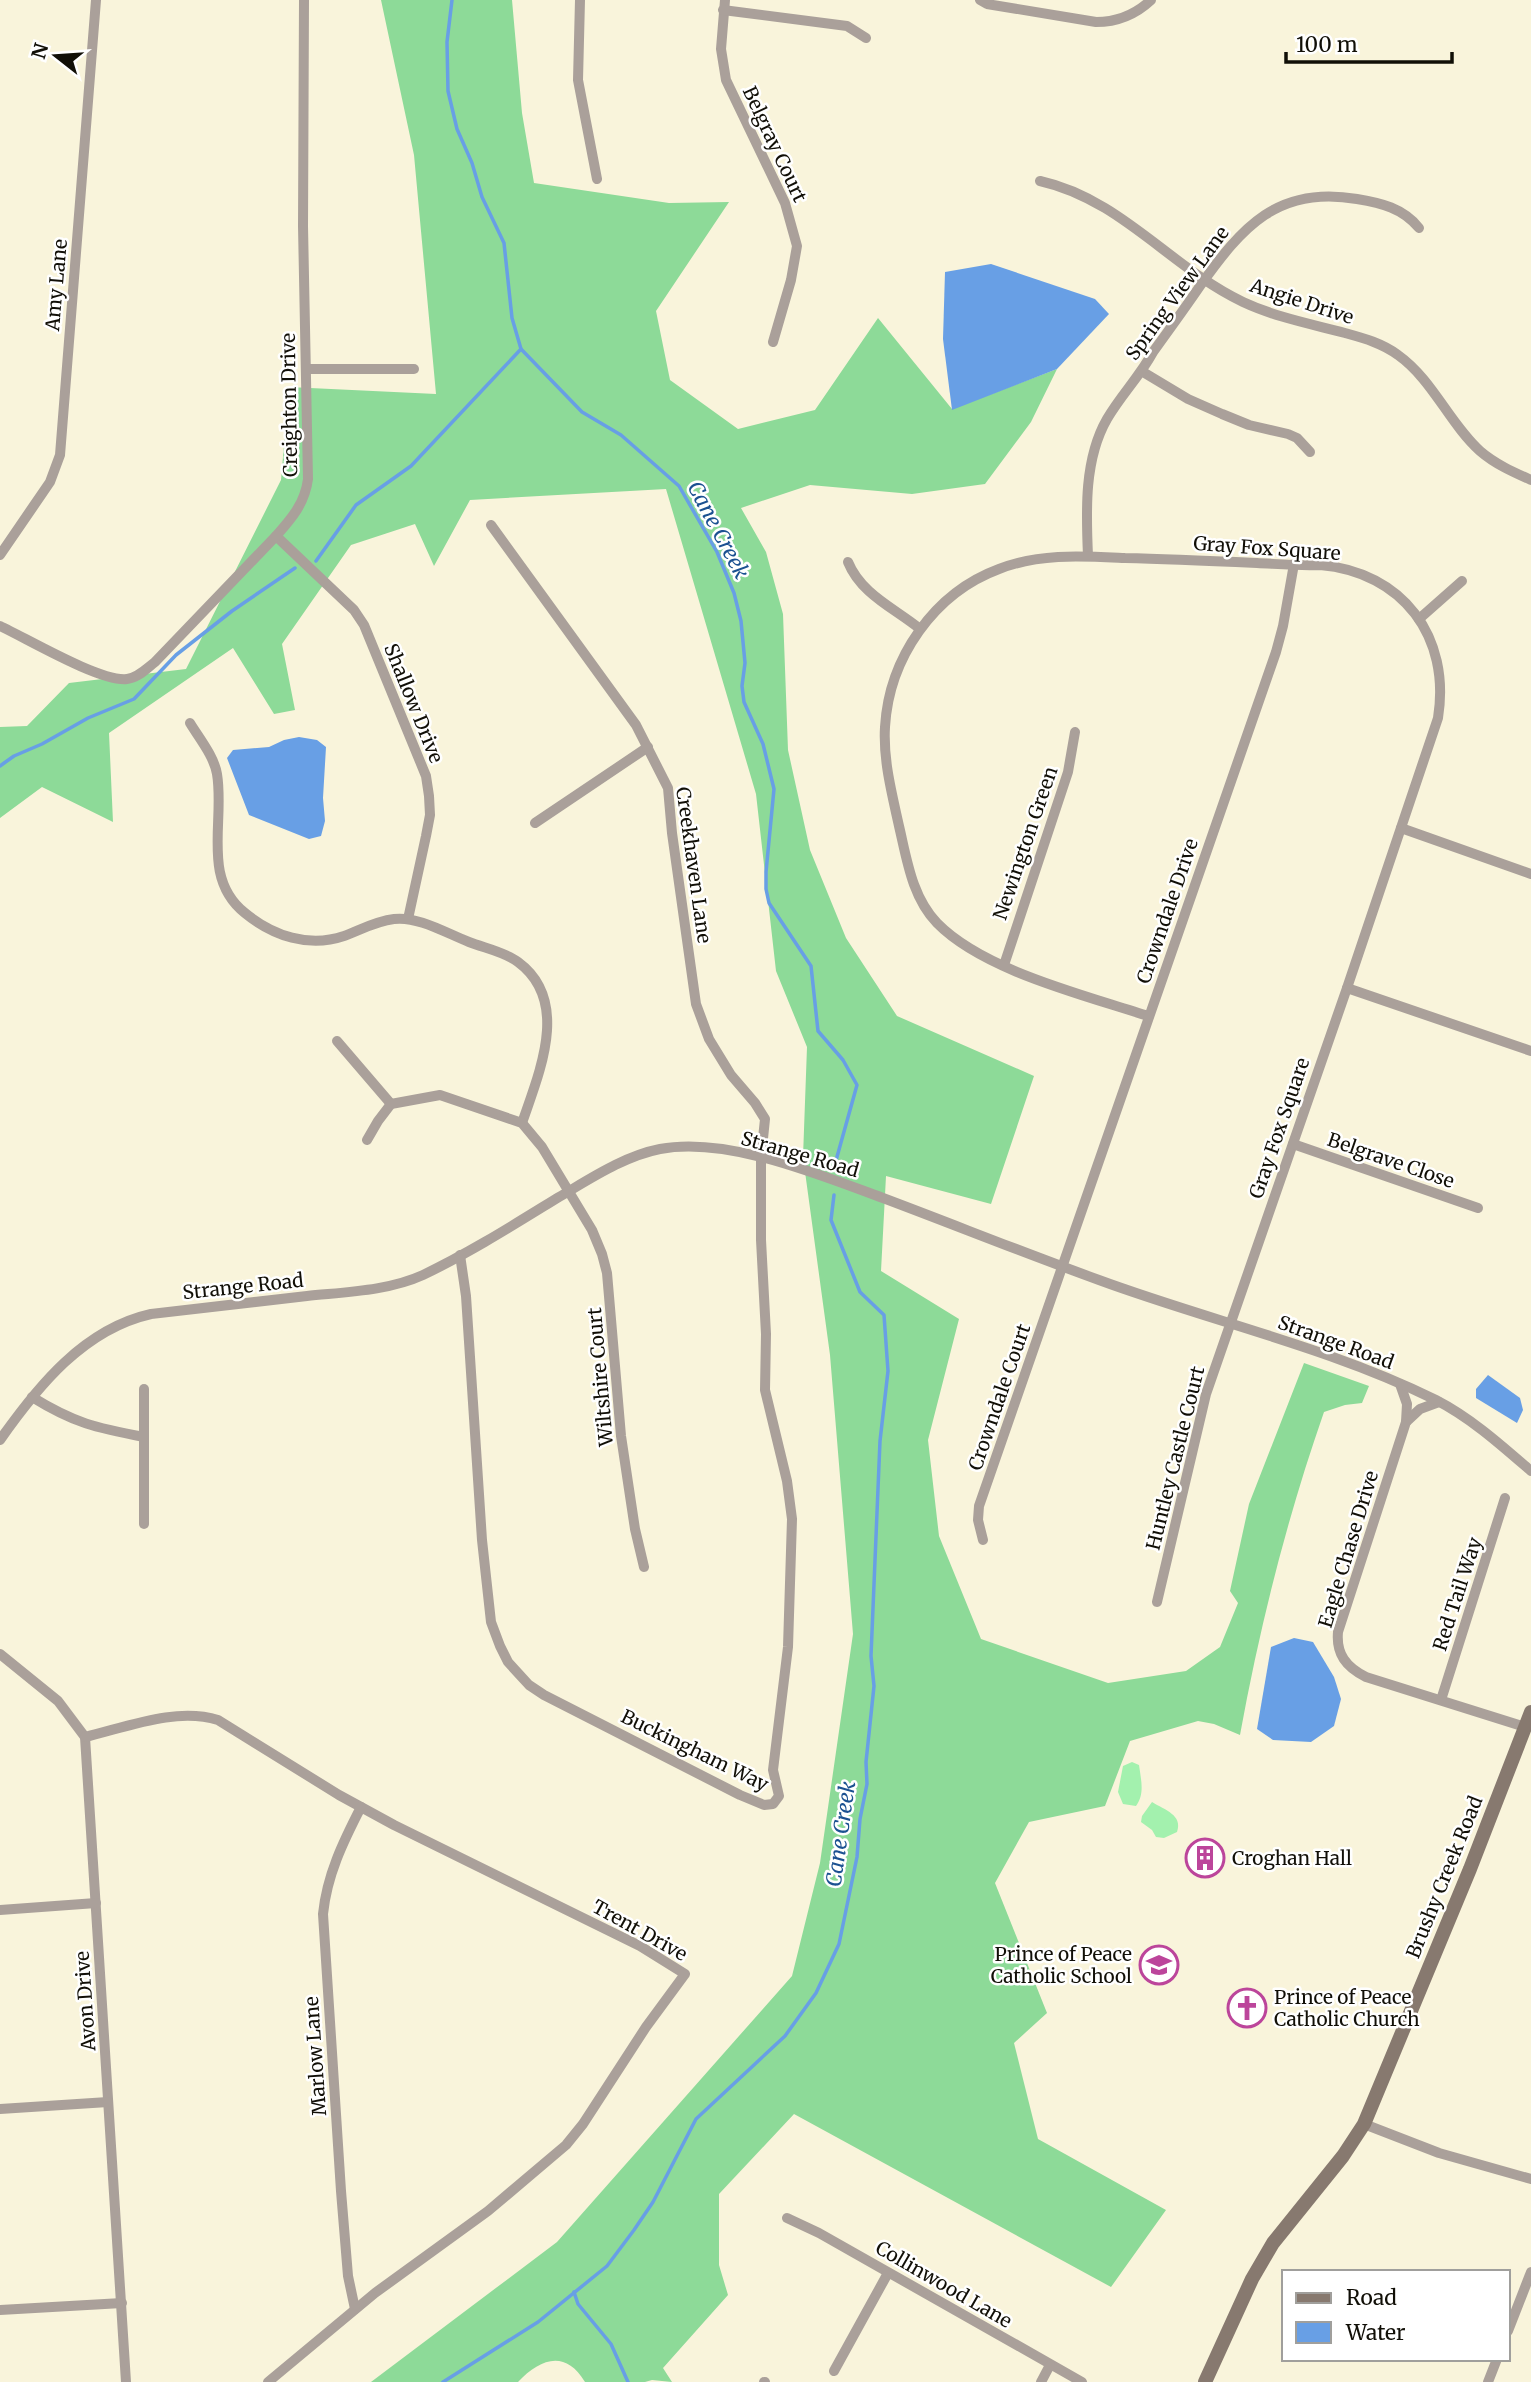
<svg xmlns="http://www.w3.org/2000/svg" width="1531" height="2382" viewBox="0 0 1531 2382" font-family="Merriweather,serif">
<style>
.green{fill:#a3f1ae}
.forest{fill:#8dda98}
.water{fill:#689fe5}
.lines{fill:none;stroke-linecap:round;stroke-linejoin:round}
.stream{stroke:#689fe5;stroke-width:3.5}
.street{stroke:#aaa09a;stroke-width:10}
.secondary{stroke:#87796f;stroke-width:14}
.labels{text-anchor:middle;stroke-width:5;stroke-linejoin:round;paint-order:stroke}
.street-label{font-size:19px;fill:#110f07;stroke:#fff}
.poi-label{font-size:19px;fill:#110f07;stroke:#fff;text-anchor:start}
.water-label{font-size:21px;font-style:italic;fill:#1b5191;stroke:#fff}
</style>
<rect width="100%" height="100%" fill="#f9f4db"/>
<!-- green -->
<g class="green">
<path d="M1132,1762L1139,1765C1141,1780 1145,1794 1136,1806L1123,1804L1118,1792L1123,1766Z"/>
<path d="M1152,1802C1165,1810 1183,1815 1177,1832L1164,1838L1156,1837L1152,1830L1141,1822L1142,1816Z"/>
</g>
<!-- forest -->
<path class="forest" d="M381,0H512L522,113L534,183L669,203L729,202L656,311L670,380L738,429L815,410L878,318L952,409L1057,369L1031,422L985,484L912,494L810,485L741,508L766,552L783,614L788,750L810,850L846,938L897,1016L1034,1076L991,1204L886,1176L881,1271L959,1319L928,1440L939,1536L981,1639L1108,1683L1186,1671L1220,1647L1238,1603L1230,1591L1249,1504L1304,1363L1369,1386L1362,1403L1345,1405L1324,1412C1287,1518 1260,1625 1240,1735L1214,1724L1198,1721L1130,1741L1105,1806L1029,1822L995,1883L1047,2013L1014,2043L1038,2139L1166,2210L1111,2287L794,2114L719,2194V2265L728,2295L663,2368L672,2382L652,2380L645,2382H585C565,2349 540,2359 518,2382H371L557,2242L792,1976L820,1863L853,1634L830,1355L803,1157L807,1047L776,971L756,794L666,489L470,500L434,566L415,524L351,545L282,644L295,710L274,714L233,648L109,733L113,822L42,787L0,818V727L27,726L69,683L186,669L281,480L289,387L436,394L414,155Z"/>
<!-- water -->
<g class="water">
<polygon points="991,264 1095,299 1109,314 1057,369 952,410 943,339 945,272"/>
<polygon points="299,737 317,740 326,747 323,798 325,821 321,836 309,839 249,815 227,758 233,750 269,747 284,740"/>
<polygon points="1488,1375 1520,1398 1523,1410 1517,1423 1476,1398 1476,1389"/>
<polygon points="1294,1638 1313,1642 1334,1677 1341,1699 1334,1726 1311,1742 1273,1740 1257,1729 1271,1647"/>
</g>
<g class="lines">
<!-- stream -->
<g class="stream">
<polyline points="452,0 447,42 448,91 457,129 472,163 482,197 504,243 512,318 521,349 582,412 621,435 679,486 717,552 734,593 741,621 745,663 742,686 744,702 763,744 774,789 766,872 766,889 769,903 811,966 818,1031 843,1060 857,1085 835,1164"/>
<polyline points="316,561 356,505 411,466 521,349"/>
<polyline points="0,766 14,756 42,744 88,718 134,699 176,655 232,611 295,568"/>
<polyline points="574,2292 578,2304 611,2344 628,2382"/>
<polyline points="443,2382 538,2322 607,2266 634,2230 653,2202 696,2119 785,2036 816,1993 839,1944 857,1857 860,1819 867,1784 866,1762 874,1686 871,1656 880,1441 888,1371 884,1315 860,1292 831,1220 834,1195"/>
</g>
<!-- street -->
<g class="street">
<polyline points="580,0 578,80 597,179"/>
<polyline points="725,0 721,49 726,80 785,203 797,246 791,280 773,342"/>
<path d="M980,0L987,4L1096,22C1117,22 1135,15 1151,0"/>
<polyline points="723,10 847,26 866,38"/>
<path d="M1040,181C1121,199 1171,268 1243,302C1275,317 1311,324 1345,333C1363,338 1382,343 1398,355C1433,380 1449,423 1480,451C1495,464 1513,472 1531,480"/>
<polyline points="307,369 414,369"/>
<polyline points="1143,372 1188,399 1222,414 1249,425 1288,434 1297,438 1310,452"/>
<polyline points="276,536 354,610 364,625 426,776 429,796 430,815 426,836 408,919"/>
<polyline points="0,555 50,482 60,455 96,0"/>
<path d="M1088,556C1086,511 1084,459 1107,419C1121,395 1140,376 1153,352C1169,330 1185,308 1200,286C1242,227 1278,185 1357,199C1381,203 1403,208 1419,228"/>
<path d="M848,562C861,594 894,608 920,629"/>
<polyline points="1419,619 1462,581"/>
<path d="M0,626C28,639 100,682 127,679C138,678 147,668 155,662L276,536C292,518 305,503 308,479L303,226L304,0"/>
<path d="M190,723C199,738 214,756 217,774C225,822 201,878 245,913C273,936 309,948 344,936C360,930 376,921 394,919C418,916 446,933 469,942C484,948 505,952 518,962C571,1001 539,1073 522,1123"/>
<polyline points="535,823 648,747"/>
<polyline points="1401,828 1531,874"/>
<polyline points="1004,965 1068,772 1075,732"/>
<polyline points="1347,988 1531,1051"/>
<path d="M1148,1016C1085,995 984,971 937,923C912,897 907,860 899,826C892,794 883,760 885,727C889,658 934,593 999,569C1040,553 1082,556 1125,558C1169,559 1213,561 1257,563C1278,564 1299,566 1320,565C1403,572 1451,637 1438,718L1347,988L1206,1394L1157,1602"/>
<polyline points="337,1041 391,1104"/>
<polyline points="367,1140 378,1121 391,1104 440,1095 522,1123 542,1147 592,1230 602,1254 607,1273 621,1436 635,1529 644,1567"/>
<polyline points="1293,1144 1478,1208"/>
<polyline points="460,1255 466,1296 482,1540 491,1622 500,1646 508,1662 529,1685 544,1695 740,1795 764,1805 773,1804 779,1796 773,1770 788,1647 792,1519 787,1481 765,1390 766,1334 761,1240 761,1158 765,1119 755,1103 731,1075 709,1039 696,1004 672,833 668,788 636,725 491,525"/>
<path d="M1400,1384L1407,1404L1406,1422L1338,1632C1336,1654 1346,1667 1366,1677L1525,1727"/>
<path d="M32,1397C74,1423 96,1428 144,1437"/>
<polyline points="1406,1422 1420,1409 1439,1402"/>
<path d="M0,1440C38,1386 84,1329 151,1314C203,1308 255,1302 307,1296C345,1292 388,1291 423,1275C471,1252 515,1224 559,1197C590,1179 624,1156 660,1149C727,1136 820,1175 883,1198C955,1225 1027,1254 1099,1280C1210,1321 1329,1347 1436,1400C1471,1418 1501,1445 1531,1471"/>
<polyline points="144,1524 144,1389"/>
<polyline points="983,1540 978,1520 979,1506 1276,652 1283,626 1294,564"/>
<polyline points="0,1654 58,1701 85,1737 126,2382"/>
<polyline points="1441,1700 1505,1498"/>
<path d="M85,1737C127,1727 176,1707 218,1720L339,1795L394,1825L640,1946L685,1974L646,2027L583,2124L566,2145L488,2211L375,2293L268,2382"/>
<polyline points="0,1910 96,1903"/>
<polyline points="0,2109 108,2102"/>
<polyline points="1364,2124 1439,2153 1531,2179"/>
<polyline points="787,2218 819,2233 1082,2382"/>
<path d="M355,2309L348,2276L341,2191L323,1914C327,1875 343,1842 361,1807"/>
<polyline points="0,2310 122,2303"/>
<polyline points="1508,2331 1531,2272"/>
<polyline points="834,2371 888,2273"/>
<polyline points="764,2382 765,2382"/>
<polyline points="1041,2382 1050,2365"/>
<polyline points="1488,2382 1497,2359"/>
</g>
<!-- secondary -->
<polyline class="secondary" points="1205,2382 1252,2279 1273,2243 1343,2156 1364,2124 1470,1869 1531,1712"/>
</g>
<!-- icons -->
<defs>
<symbol id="building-ring" viewBox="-11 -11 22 22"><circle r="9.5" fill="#fff" stroke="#bc459b" stroke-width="1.5"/><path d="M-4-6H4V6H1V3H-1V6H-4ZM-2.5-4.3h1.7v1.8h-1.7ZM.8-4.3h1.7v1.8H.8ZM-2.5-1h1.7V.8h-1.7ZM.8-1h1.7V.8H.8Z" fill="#bc459b"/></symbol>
<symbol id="school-ring" viewBox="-11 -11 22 22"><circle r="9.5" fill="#fff" stroke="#bc459b" stroke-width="1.5"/><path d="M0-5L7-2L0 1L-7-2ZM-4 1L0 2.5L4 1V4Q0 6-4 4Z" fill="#bc459b"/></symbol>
<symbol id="church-ring" viewBox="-11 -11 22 22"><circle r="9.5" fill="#fff" stroke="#bc459b" stroke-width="1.5"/><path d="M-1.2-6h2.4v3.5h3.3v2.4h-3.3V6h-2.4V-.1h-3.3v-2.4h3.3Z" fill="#bc459b"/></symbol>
</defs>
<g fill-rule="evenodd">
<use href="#building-ring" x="1183" y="1836" width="44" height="44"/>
<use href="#school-ring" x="1137" y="1943" width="44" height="44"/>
<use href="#church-ring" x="1225" y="1986" width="44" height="44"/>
</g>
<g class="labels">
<!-- street labels -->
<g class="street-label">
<text transform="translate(775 144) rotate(65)" y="7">Belgray Court</text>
<text transform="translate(56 285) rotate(-85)" y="7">Amy Lane</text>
<text transform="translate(1177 293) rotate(-54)" y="7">Spring View Lane</text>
<text transform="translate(1302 301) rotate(18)" y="7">Angie Drive</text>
<text transform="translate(289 405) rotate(-91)" y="7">Creighton Drive</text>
<text transform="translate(1267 548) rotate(4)" y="7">Gray Fox Square</text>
<text transform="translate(414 703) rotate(68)" y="7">Shallow Drive</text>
<text transform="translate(1025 843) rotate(-71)" y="7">Newington Green</text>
<text transform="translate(694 865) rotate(82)" y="7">Creekhaven Lane</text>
<text transform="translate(1167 911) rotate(-71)" y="7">Crowndale Drive</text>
<text transform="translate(1279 1128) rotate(-71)" y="7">Gray Fox Square</text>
<text transform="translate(800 1154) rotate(16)" y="7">Strange Road</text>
<text transform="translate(1391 1160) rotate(19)" y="7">Belgrave Close</text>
<text transform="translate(243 1286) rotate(-6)" y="7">Strange Road</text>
<text transform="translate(1336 1342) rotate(20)" y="7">Strange Road</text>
<text transform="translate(600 1377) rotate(-95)" y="7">Wiltshire Court</text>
<text transform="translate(999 1397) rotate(-71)" y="7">Crowndale Court</text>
<text transform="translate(1175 1458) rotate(-76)" y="7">Huntley Castle Court</text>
<text transform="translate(1348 1549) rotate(-73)" y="7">Eagle Chase Drive</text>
<text transform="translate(1457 1594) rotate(-72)" y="7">Red Tail Way</text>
<text transform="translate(695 1750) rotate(26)" y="7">Buckingham Way</text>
<text transform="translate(1444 1877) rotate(-68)" y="7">Brushy Creek Road</text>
<text transform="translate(640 1930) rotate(29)" y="7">Trent Drive</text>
<text transform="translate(85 2001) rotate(-94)" y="7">Avon Drive</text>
<text transform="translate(315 2056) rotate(-94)" y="7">Marlow Lane</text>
<text transform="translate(944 2284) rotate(30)" y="7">Collinwood Lane</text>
</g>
<!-- poi labels -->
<g class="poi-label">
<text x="1232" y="1865">Croghan Hall</text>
<text x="1132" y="1961" text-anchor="end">Prince of Peace<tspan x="1132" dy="22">Catholic School</tspan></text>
<text x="1274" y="2004">Prince of Peace<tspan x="1274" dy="22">Catholic Church</tspan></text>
</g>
<!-- water labels -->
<g class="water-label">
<text transform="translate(718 530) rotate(62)" y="7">Cane Creek</text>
<text transform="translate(841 1834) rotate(-82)" y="7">Cane Creek</text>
</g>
</g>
<!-- legend -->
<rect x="1282" y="2270" width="228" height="91" fill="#ffffff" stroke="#a09f9c" stroke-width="2"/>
<rect x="1296" y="2293" width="35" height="10" fill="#87796f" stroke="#a09f9c" stroke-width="2"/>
<text x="1346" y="2305" font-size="21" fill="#110f07">Road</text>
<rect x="1296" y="2322" width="35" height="21" fill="#689fe5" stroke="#a09f9c" stroke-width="2"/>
<text x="1346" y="2340" font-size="21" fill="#110f07">Water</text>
<!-- north arrow -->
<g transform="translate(56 56) rotate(287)" stroke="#ffffff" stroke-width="5" paint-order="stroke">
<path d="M0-5L12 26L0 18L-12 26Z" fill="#110f07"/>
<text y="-10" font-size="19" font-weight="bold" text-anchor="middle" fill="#110f07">N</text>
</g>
<!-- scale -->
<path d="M1286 52v10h166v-10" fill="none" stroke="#110f07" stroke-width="3.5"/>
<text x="1296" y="52" font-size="21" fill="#110f07" stroke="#ffffff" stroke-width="5" paint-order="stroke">100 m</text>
</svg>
